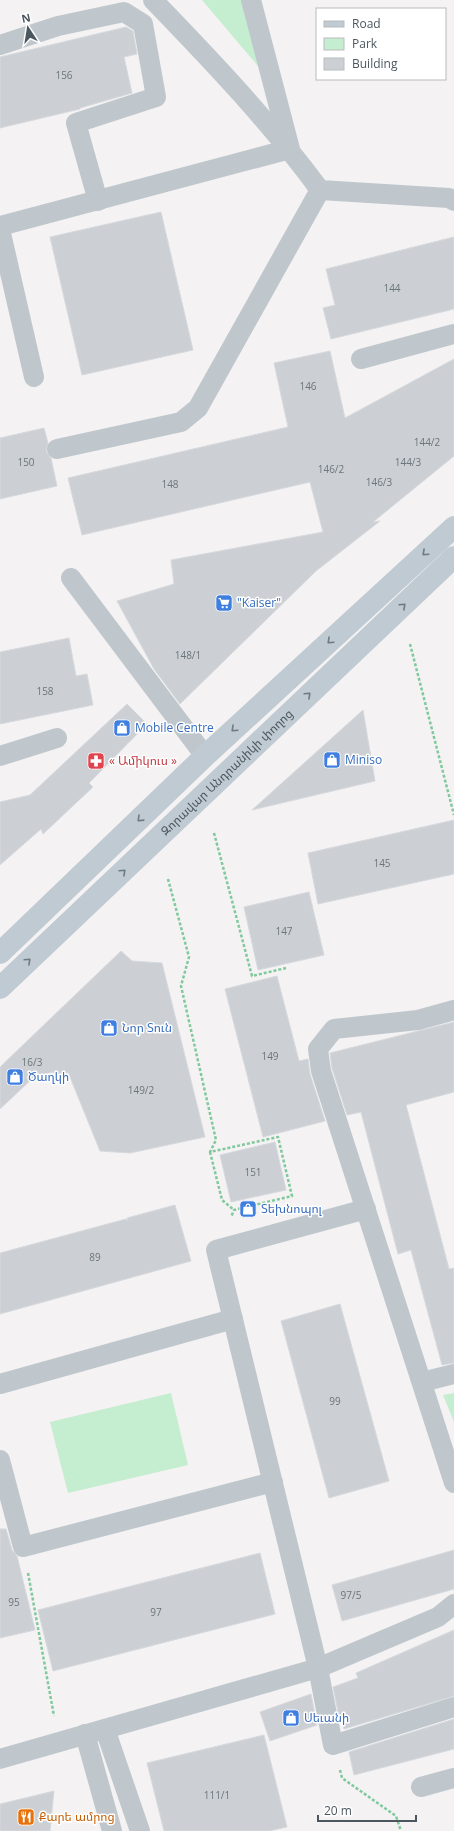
<svg xmlns="http://www.w3.org/2000/svg" width="454" height="1831" viewBox="0 0 454 1831" font-family="'Open Sans','Noto Sans Armenian',sans-serif">
<style>
.green{fill:#c5edd0}
.building{fill:#ccd0d4;stroke:#d6d9dd}
.lines{fill:none;stroke-linecap:round;stroke-linejoin:round}
.path{stroke:#7fc99c;stroke-width:2.5;stroke-dasharray:3 2;stroke-linecap:butt}
.service{stroke:#bfc7cd;stroke-width:20}
.secondary{stroke:#bfcad2;stroke-width:22}
.oneway{stroke:#6e7a81}
.labels{text-anchor:middle;stroke-width:3;stroke-linejoin:round;paint-order:stroke}
.number-label{font-size:10px;fill:#6b757c}
.shop-label{font-size:12px;fill:#366cbe;stroke:#fff;text-anchor:start}
.health-label{font-size:12px;fill:#be3a42;stroke:#fff;text-anchor:start}
.street-label{font-size:12px;fill:#4b575e;stroke:#fff}
.food-label{font-size:12px;fill:#c56008;stroke:#fff;text-anchor:start}
</style>
<rect width="100%" height="100%" fill="#f4f2f2"/>
<!-- green -->
<g class="green">
<polygon points="202,0 244,0 263,72"/>
<polygon points="171,1393 188,1465 68,1493 50,1422"/>
<polygon points="454,1393 454,1422 443,1395"/>
</g>
<!-- building -->
<g class="building">
<polygon points="126,27 133,31 137,54 124,57 132,93 80,108 80,109 0,128 0,57"/>
<polygon points="161,212 193,350 82,375 50,237"/>
<polygon points="454,237 454,309 331,339 323,308 335,305 326,269"/>
<polygon points="330,351 345,418 454,359 454,456 373,522 380,521 316,571 180,704 154,669 117,601 174,584 171,560 323,532 310,482 82,535 68,478 288,427 274,363"/>
<polygon points="44,428 48,443 46,451 51,458 57,486 0,499 0,438"/>
<polygon points="69,638 76,676 87,674 93,705 0,724 0,652"/>
<polygon points="127,704 147,724 89,783 93,787 43,834 41,829 0,865 0,802 30,795"/>
<polygon points="363,710 375,781 252,810"/>
<polygon points="454,820 454,874 318,904 308,853"/>
<polygon points="309,892 324,955 258,970 244,907"/>
<polygon points="121,951 132,961 162,963 205,1137 130,1153 100,1151 68,1072 62,1078 53,1072 34,1077 0,1109 0,1067"/>
<polygon points="277,976 299,1061 308,1059 310,1074 325,1121 263,1137 225,989"/>
<polygon points="454,1022 454,1092 406,1105 449,1269 454,1268 454,1363 442,1365 411,1250 398,1254 361,1112 347,1115 332,1068 330,1053"/>
<polygon points="275,1142 286,1190 231,1202 220,1155"/>
<polygon points="175,1205 191,1261 0,1314 0,1253 126,1219 128,1221 127,1218"/>
<polygon points="340,1304 389,1481 329,1498 281,1321"/>
<polygon points="0,1529 6,1529 12,1550 17,1556 35,1630 0,1638"/>
<polygon points="454,1550 454,1589 342,1621 332,1585"/>
<polygon points="260,1553 275,1614 53,1671 38,1610"/>
<polygon points="454,1630 454,1696 344,1729 341,1716 339,1717 333,1687 358,1678 356,1673"/>
<polygon points="311,1694 317,1725 270,1741 260,1712"/>
<polygon points="454,1719 454,1749 354,1775 349,1752"/>
<polygon points="264,1735 287,1827 269,1831 164,1831 147,1763"/>
<polygon points="54,1791 50,1831 0,1831 0,1804"/>
</g>
<g class="lines">
<!-- path -->
<g class="path">
<polyline points="410,644 454,815"/>
<polyline points="214,833 252,976 286,968"/>
<polyline points="168,879 189,957 181,986 216,1140 210,1152 278,1137 292,1196 234,1210 231,1217"/>
<polyline points="210,1152 222,1200 234,1210"/>
<polyline points="28,1573 54,1716"/>
<polyline points="340,1770 342,1778 396,1816 401,1831"/>
</g>
<!-- service -->
<g class="service">
<path d="M153,0C212,61 270,122 320,190L449,198L454,201"/>
<polyline points="0,45 58,26 124,12 143,24 156,97 76,123 98,201"/>
<polyline points="0,226 290,149 251,0"/>
<polyline points="0,229 34,377"/>
<polyline points="361,359 454,334"/>
<polyline points="57,449 181,422 198,408 320,190"/>
<polyline points="71,578 205,756"/>
<polyline points="0,756 57,738"/>
<polyline points="454,1010 418,1020 334,1029 318,1049 321,1071 454,1483"/>
<polyline points="366,1209 216,1250 318,1668 333,1745 454,1707"/>
<polyline points="422,1382 454,1374"/>
<polyline points="0,1384 233,1319"/>
<polyline points="0,1460 23,1547 273,1482"/>
<polyline points="105,1729 140,1831"/>
<polyline points="85,1734 112,1831"/>
<polyline points="0,1759 318,1668 438,1617 454,1604"/>
<polyline points="421,1787 454,1778"/>
</g>
<!-- secondary -->
<g class="secondary">
<polyline points="0,953 205,756 454,527"/>
<path id="s1" d="M0,988L454,557"/>
</g>
</g>
<!-- one-way arrows -->
<defs><path id="oneway-chevron" d="M-2-3.5L2.5 0L-2 3.5" fill="none" stroke-width="1.6" stroke-linecap="round" stroke-linejoin="round"/></defs>
<g class="oneway">
<use href="#oneway-chevron" transform="translate(425 553) rotate(137)"/>
<use href="#oneway-chevron" transform="translate(403 606) rotate(-43)"/>
<use href="#oneway-chevron" transform="translate(330 641) rotate(137)"/>
<use href="#oneway-chevron" transform="translate(308 695) rotate(-43)"/>
<use href="#oneway-chevron" transform="translate(234 729) rotate(137)"/>
<use href="#oneway-chevron" transform="translate(140 819) rotate(136)"/>
<use href="#oneway-chevron" transform="translate(123 872) rotate(-43)"/>
<use href="#oneway-chevron" transform="translate(28 961) rotate(-43)"/>
</g>
<!-- icons -->
<defs>
<symbol id="supermarket-square" viewBox="-11 -11 22 22"><rect x="-9" y="-9" width="18" height="18" rx="4" fill="#3f7fe0" stroke="#fff"/><path d="M-6-5.5h2.5l.6 2H6L4.5 2H-2.5L-4.4-4H-6ZM-1.5 3.2a1.3 1.3 0 1 0 .1 0ZM3 3.2a1.3 1.3 0 1 0 .1 0Z" fill="#fff"/></symbol>
<symbol id="shop-square" viewBox="-11 -11 22 22"><rect x="-9" y="-9" width="18" height="18" rx="4" fill="#3f7fe0" stroke="#fff"/><path d="M-5-2.5h2.3a2.7 3.5 0 0 1 5.4 0H5L5.5 6h-11ZM-1.5-2.5h3a1.5 2.3 0 0 0-3 0Z" fill="#fff"/></symbol>
<symbol id="pharmacy-square" viewBox="-11 -11 22 22"><rect x="-9" y="-9" width="18" height="18" rx="4" fill="#e0444e" stroke="#fff"/><path d="M-2-6h4v4h4v4h-4v4h-4v-4h-4v-4h4Z" fill="#fff"/></symbol>
<symbol id="restaurant-square" viewBox="-11 -11 22 22"><rect x="-9" y="-9" width="18" height="18" rx="4" fill="#e8710a" stroke="#fff"/><path d="M-5-6h1v4h1v-4h1v4h1v-4h1v5L-1.5 .5V6h-2V.5L-5-1ZM5-6V6H3V1.5H1.5Q1.5-4 5-6Z" fill="#fff"/></symbol>
</defs>
<g fill-rule="evenodd">
<use href="#supermarket-square" x="214" y="593" width="20" height="20"/>
<use href="#shop-square" x="112" y="718" width="20" height="20"/>
<use href="#shop-square" x="322" y="750" width="20" height="20"/>
<use href="#pharmacy-square" x="86" y="751" width="20" height="20"/>
<use href="#shop-square" x="99" y="1018" width="20" height="20"/>
<use href="#shop-square" x="5" y="1067" width="20" height="20"/>
<use href="#shop-square" x="238" y="1199" width="20" height="20"/>
<use href="#shop-square" x="281" y="1708" width="20" height="20"/>
<use href="#restaurant-square" x="16" y="1807" width="20" height="20"/>
</g>
<g class="labels">
<!-- number labels -->
<g class="number-label">
<text x="64" y="79">156</text>
<text x="392" y="292">144</text>
<text x="308" y="390">146</text>
<text x="427" y="446">144/2</text>
<text x="26" y="466">150</text>
<text x="408" y="466">144/3</text>
<text x="331" y="473">146/2</text>
<text x="379" y="486">146/3</text>
<text x="170" y="488">148</text>
<text x="188" y="659">148/1</text>
<text x="45" y="695">158</text>
<text x="382" y="867">145</text>
<text x="284" y="935">147</text>
<text x="270" y="1060">149</text>
<text x="32" y="1066">16/3</text>
<text x="141" y="1094">149/2</text>
<text x="253" y="1176">151</text>
<text x="95" y="1261">89</text>
<text x="335" y="1405">99</text>
<text x="351" y="1599">97/5</text>
<text x="14" y="1606">95</text>
<text x="156" y="1616">97</text>
<text x="217" y="1799">111/1</text>
</g>
<!-- shop labels -->
<g class="shop-label">
<text x="237" y="607">"Kaiser"</text>
<text x="135" y="732">Mobile Centre</text>
<text x="345" y="764">Miniso</text>
<text x="122" y="1032">Նոր Տուն</text>
<text x="28" y="1081">Ծաղկի</text>
<text x="261" y="1213">Տեխնոպոլ</text>
<text x="304" y="1722">Սեւանի</text>
</g>
<!-- health labels -->
<g class="health-label">
<text x="109" y="765">« Ամիկուս »</text>
</g>
<!-- street labels -->
<g class="street-label">
<text dy="4" stroke="none"><textPath href="#s1" startOffset="313">Զորավար Անդրանիկի փողոց</textPath></text>
</g>
<!-- food labels -->
<g class="food-label">
<text x="39" y="1821">Քարե ամրոց</text>
</g>
</g>
<!-- legend -->
<rect x="316" y="8" width="130" height="72" fill="#ffffff" stroke="#b7bcbf"/>
<rect x="324" y="21" width="20" height="6" fill="#bfcad2" stroke="#b7bcbf"/>
<text x="352" y="28" font-size="12" fill="#4b575e">Road</text>
<rect x="324" y="38" width="20" height="12" fill="#c5edd0" stroke="#b7bcbf"/>
<text x="352" y="48" font-size="12" fill="#4b575e">Park</text>
<rect x="324" y="58" width="20" height="12" fill="#ccd0d4" stroke="#b7bcbf"/>
<text x="352" y="68" font-size="12" fill="#4b575e">Building</text>
<!-- north arrow -->
<g transform="translate(28 28) rotate(348)" stroke="#ffffff" stroke-width="3" paint-order="stroke">
<path d="M0-3L7 15L0 10L-7 15Z" fill="#4b575e"/>
<text y="-6" font-size="11" font-weight="bold" text-anchor="middle" fill="#4b575e">N</text>
</g>
<!-- scale -->
<path d="M318 1815v6h98v-6" fill="none" stroke="#4b575e" stroke-width="2"/>
<text x="324" y="1815" font-size="12" fill="#4b575e" stroke="#ffffff" stroke-width="3" paint-order="stroke">20 m</text>
</svg>
